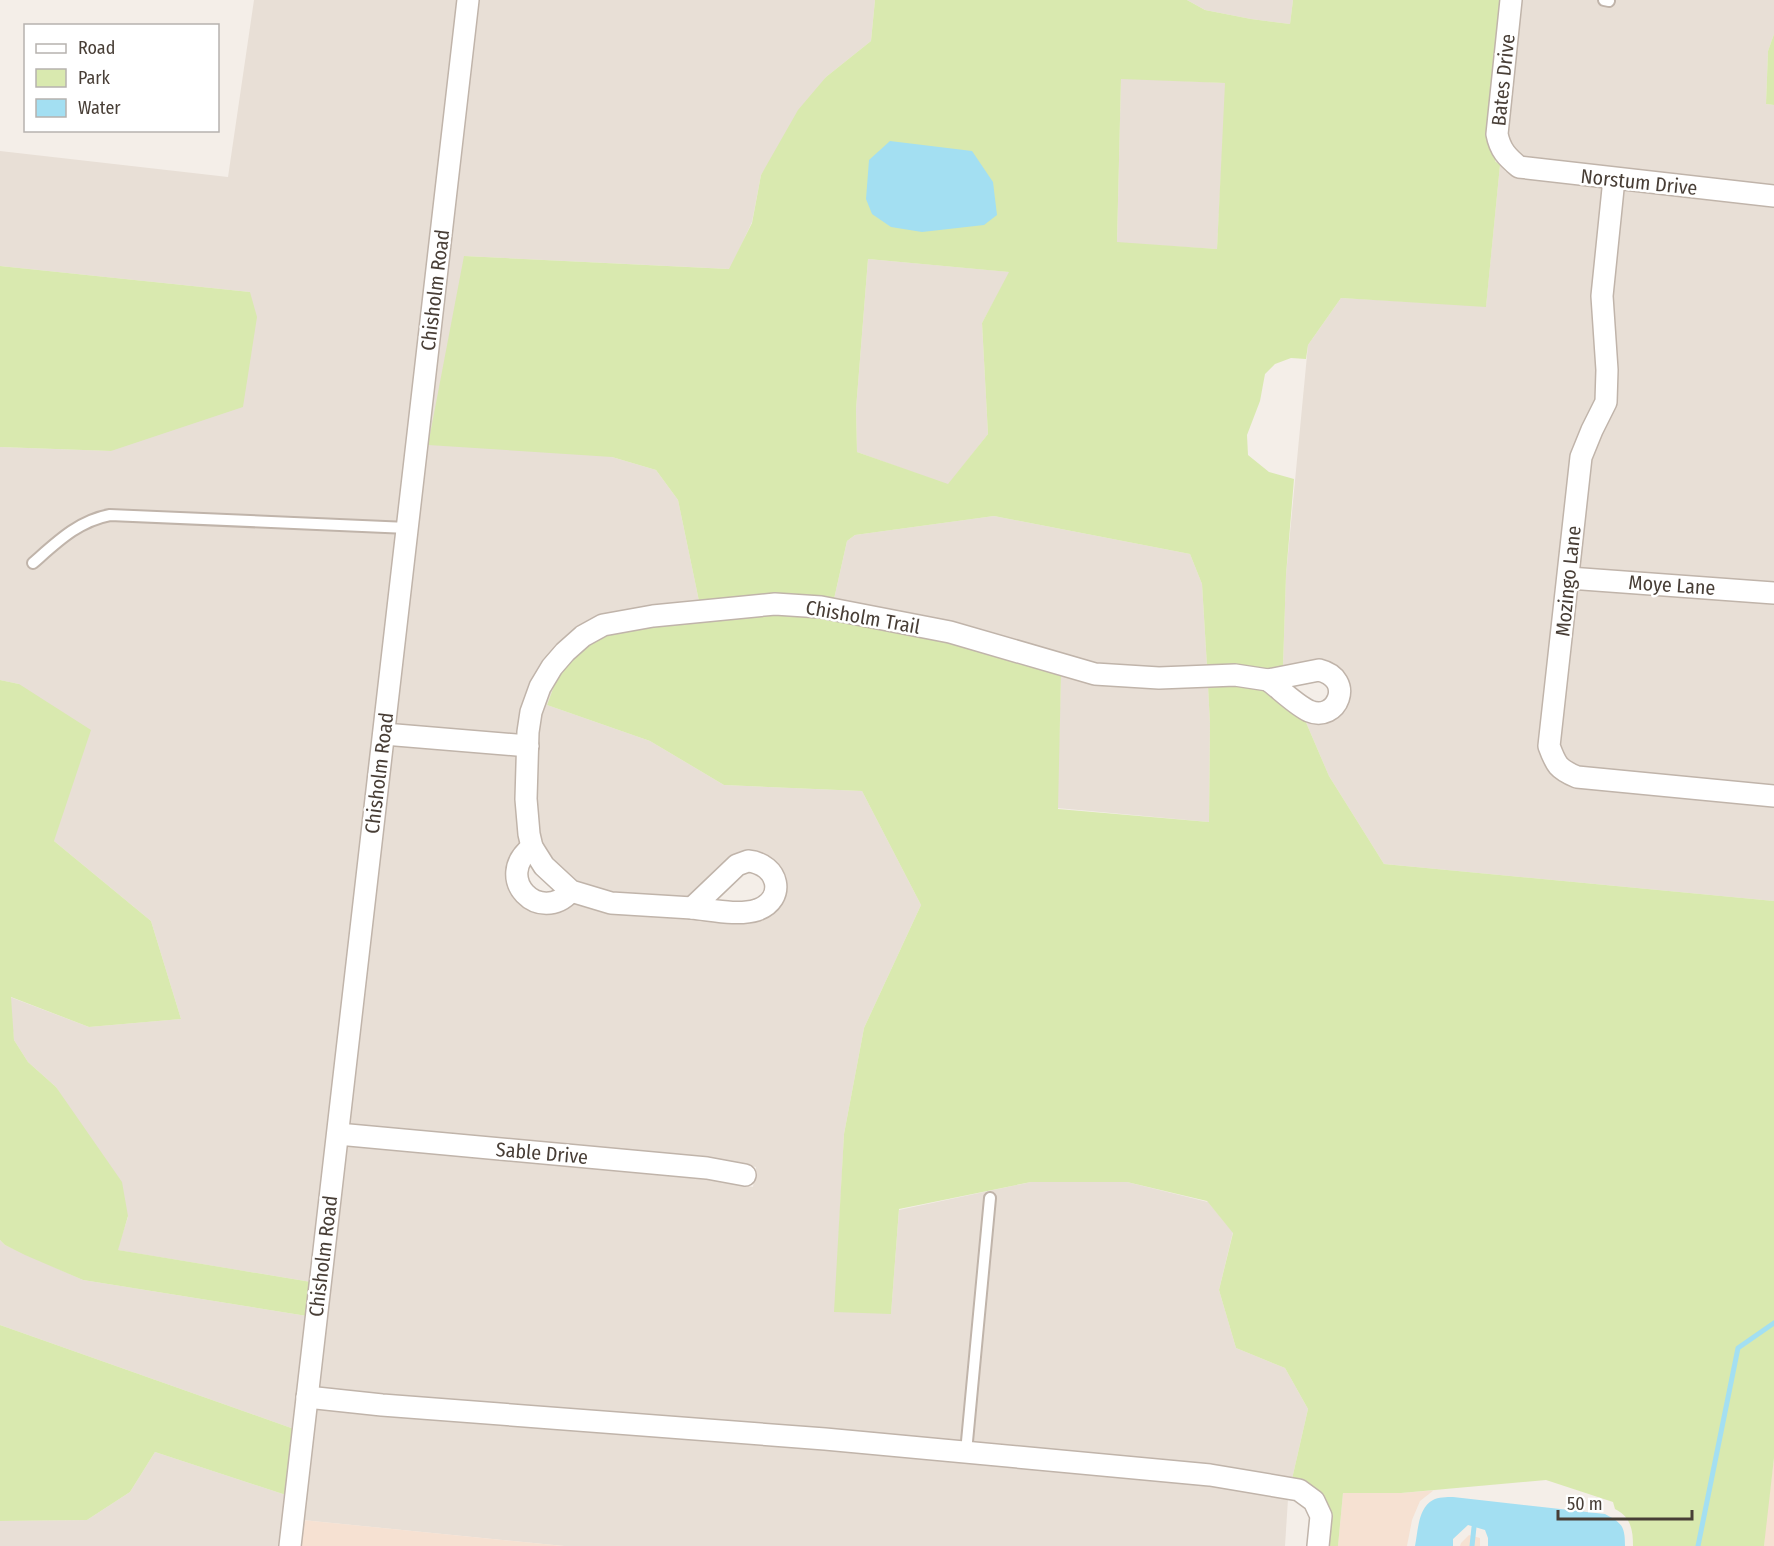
<svg xmlns="http://www.w3.org/2000/svg" width="1774" height="1546" viewBox="0 0 1774 1546" font-family="'Fira Sans Condensed',sans-serif">
<style>
.residential{fill:#e8dfd6}
.commercial{fill:#f6e1d2}
.green{fill:#d9e9af;fill-rule:evenodd}
.water{fill:#a3dff2}
.lines{fill:none;stroke-linecap:round;stroke-linejoin:round}
.stream{stroke:#a3dff2;stroke-width:5}
.lane-casing{stroke:#c0b4aa;stroke-width:14}
.street-casing{stroke:#c0b4aa;stroke-width:24}
.lane{stroke:#fff;stroke-width:10}
.street{stroke:#fff;stroke-width:21}
.labels{text-anchor:middle;stroke-width:5;stroke-linejoin:round;paint-order:stroke}
.street-label{font-size:20px;fill:#483e36;stroke:#fff}
</style>
<rect width="100%" height="100%" fill="#f4eee8"/>
<!-- residential -->
<g class="residential">
<polygon points="254,0 459,0 311,1282 117,1250 128,1217 56,1087 28,1062 14,1040 11,1013 10,997 89,1027 181,1019 151,921 54,841 19,684 0,680 0,447 111,451 250,292 0,266 0,151 228,177"/>
<polygon points="477,0 875,0 871,41 826,77 761,175 752,222 730,269 464,256 612,457 656,470 678,500 699,601 652,605 599,615 579,627 519,735 394,724"/>
<polygon points="1187,0 1293,0 1290,24 1251,19 1205,10"/>
<polygon points="1520,0 1774,0 1774,34 1768,51 1766,104 1774,105 1774,186 1523,157 1513,150 1506,133"/>
<polygon points="1121,78 1226,83 1217,249 1117,243"/>
<polygon points="1500,165 1506,172 1508,171 1518,177 1604,188 1597,399 1548,768 1560,781 1576,787 1774,806 1774,901 1384,864 1329,776 1305,720 1348,682 1341,671 1334,664 1322,660 1283,666 1286,575 1308,345 1341,298 1486,306"/>
<polygon points="1622,190 1774,208 1774,582 1579,568 1590,460"/>
<polygon points="868,259 1010,272 982,323 988,434 948,485 857,452 856,409"/>
<polygon points="994,516 1190,554 1202,584 1207,666 1159,667 1096,664 834,599 847,541 855,535"/>
<polygon points="1577,589 1774,603 1774,786 1579,767 1568,762 1558,745"/>
<polygon points="1040,669 1208,686 1210,724 1209,822 1057,808 1061,676"/>
<polygon points="558,675 547,705 650,741 724,785 862,791 921,905 864,1028 844,1134 835,1311 891,1313 899,1210 1031,1182 1127,1182 1208,1202 1233,1232 1219,1290 1236,1348 1285,1368 1308,1409 1292,1479 1210,1465 826,1429 383,1395 317,1388 345,1145 706,1179 753,1187 756,1167 709,1158 348,1125 392,745 519,755 522,843 511,857 513,893 522,905 533,911 551,914 562,910 573,903 611,913 756,921 782,871 772,858 759,852 745,851 689,897 613,893 576,882 572,877 570,878 551,859 540,842 535,799 540,715 548,692"/>
<polygon points="0,1240 5,1245 83,1280 307,1316 294,1429 0,1325"/>
<polygon points="314,1408 381,1415 824,1449 1208,1485 1288,1499 1285,1546 564,1546 302,1520"/>
<polygon points="155,1452 286,1495 280,1546 0,1546 0,1521 87,1520 130,1492"/>
</g>
<!-- commercial -->
<g class="commercial">
<polygon points="1774,1458 1774,1546 1764,1546 1766,1520"/>
<polygon points="1449,1489 1434,1490 1420,1501 1412,1520 1407,1546 1338,1546 1343,1493 1401,1493"/>
<polygon points="302,1520 564,1546 299,1546"/>
<polygon points="1469,1535 1480,1538 1480,1546 1460,1546 1461,1543"/>
</g>
<!-- green -->
<g class="green">
<path d="M875,0H1187L1205,10L1251,19L1290,24L1293,0H1502L1488,133L1490,149L1496,159L1495,161L1500,165L1486,307L1341,298L1308,345L1306,359L1291,358L1275,364L1265,374L1260,401L1247,435L1248,455L1269,472L1294,479L1286,575L1283,666L1268,669L1236,665L1207,666L1202,584L1190,554L994,516L855,535L847,541L834,599L776,594L699,601L678,500L656,470L612,457L428,445L464,256L729,269L752,223L761,175L798,110L826,77L871,41ZM1121,79L1225,83L1217,249L1117,242ZM868,259L1009,272L982,323L988,434L948,484L857,452L856,409Z"/>
<polygon points="1774,34 1774,105 1766,104 1768,51"/>
<polygon points="0,266 250,292 257,317 243,407 111,451 0,447"/>
<path d="M775,614C872,621 969,645 1061,676L1058,809L1209,822L1210,724L1208,686H1234L1265,690L1305,720L1329,776L1384,864L1774,901V1458L1764,1546H1633C1633,1530 1631,1517 1615,1509L1613,1502L1546,1480L1401,1493H1343L1338,1546H1327L1292,1479L1308,1409L1285,1368L1236,1348L1219,1290L1233,1233L1207,1201L1127,1182H1031L899,1209L891,1314L834,1312L844,1134L864,1028L921,905L862,791L724,785L650,741L547,705L558,675L571,659L587,645L605,635L654,626Z"/>
<polygon points="0,680 19,684 91,730 54,841 151,921 181,1019 89,1027 11,997 14,1040 28,1062 56,1087 122,1182 128,1216 118,1250 311,1282 307,1316 83,1280 25,1255 5,1245 0,1240"/>
<polygon points="0,1325 294,1429 286,1495 155,1452 130,1492 87,1520 0,1521"/>
</g>
<!-- water -->
<g class="water">
<polygon points="890,141 972,151 993,182 997,215 984,225 922,232 891,227 872,214 866,199 869,160"/>
<path d="M1453,1497L1605,1514C1622,1523 1625,1526 1625,1546H1488V1538L1485,1530L1468,1525L1453,1539V1546H1415C1418,1531 1418,1508 1433,1500C1438,1497 1447,1497 1453,1497Z"/>
</g>
<g class="lines">
<!-- stream -->
<g class="stream">
<polyline points="1472,1546 1474,1527"/>
<polyline points="1698,1546 1738,1348 1774,1323"/>
</g>
<defs>
<g id="lane">
<polyline points="1604,0 1609,1"/>
<path d="M33,563C57,542 78,521 110,515L408,528"/>
<polyline points="966,1452 990,1198"/>
</g>
<g id="street">
<path d="M1511,0L1497,134C1500,150 1507,157 1519,167L1774,196"/>
<path d="M1614,179L1602,296L1607,370L1606,402L1592,430L1581,457L1549,746C1556,765 1558,769 1577,777L1774,796"/>
<polyline points="1569,578 1774,593"/>
<path d="M1319,670C1356,679 1337,723 1309,711C1296,705 1280,689 1268,680Z"/>
<polyline points="384,734 528,746"/>
<path d="M532,847C492,878 540,926 571,891"/>
<path d="M748,861C779,864 787,899 757,910C738,916 712,910 692,908L737,865Z"/>
<polyline points="692,908 611,903 571,891 544,866 532,847 529,834 526,799 528,732 531,712 540,687 552,667 565,652 583,636 603,625 653,616 775,604 821,607 950,632 1095,674 1159,678 1235,675 1268,680"/>
<polyline points="338,1134 707,1168 745,1175"/>
<polyline points="307,1397 382,1405 825,1439 1210,1475 1299,1490 1314,1501 1321,1516 1318,1546"/>
<polyline points="290,1546 468,0"/>
</g>
</defs>
<!-- lane casing -->
<use href="#lane" class="lane-casing"/>
<!-- street casing -->
<use href="#street" class="street-casing"/>
<!-- lane -->
<use href="#lane" class="lane"/>
<!-- street -->
<use href="#street" class="street"/>
</g>
<g class="labels">
<!-- street labels -->
<g class="street-label">
<text transform="translate(1503 80) rotate(-84)" y="7">Bates Drive</text>
<text transform="translate(1639 182) rotate(6)" y="7">Norstum Drive</text>
<text transform="translate(435 290) rotate(-83)" y="7">Chisholm Road</text>
<text transform="translate(1568 581) rotate(-84)" y="7">Mozingo Lane</text>
<text transform="translate(1672 585) rotate(4)" y="7">Moye Lane</text>
<text transform="translate(863 617) rotate(10)" y="7">Chisholm Trail</text>
<text transform="translate(379 773) rotate(-83)" y="7">Chisholm Road</text>
<text transform="translate(542 1153) rotate(5)" y="7">Sable Drive</text>
<text transform="translate(323 1256) rotate(-83)" y="7">Chisholm Road</text>
</g>
</g>
<!-- legend -->
<rect x="24" y="24" width="195" height="108" fill="#ffffff" stroke="#b6b2af" stroke-width="1.5"/>
<rect x="36" y="44" width="30" height="9" fill="#ffffff" stroke="#b6b2af" stroke-width="1.5"/>
<text x="78" y="54" font-size="18" fill="#483e36">Road</text>
<rect x="36" y="69" width="30" height="18" fill="#d9e9af" stroke="#b6b2af" stroke-width="1.5"/>
<text x="78" y="84" font-size="18" fill="#483e36">Park</text>
<rect x="36" y="99" width="30" height="18" fill="#a3dff2" stroke="#b6b2af" stroke-width="1.5"/>
<text x="78" y="114" font-size="18" fill="#483e36">Water</text>
<!-- scale -->
<path d="M1558 1510v9h134v-9" fill="none" stroke="#483e36" stroke-width="3"/>
<text x="1567" y="1510" font-size="18" fill="#483e36" stroke="#ffffff" stroke-width="4.5" paint-order="stroke">50 m</text>
</svg>
